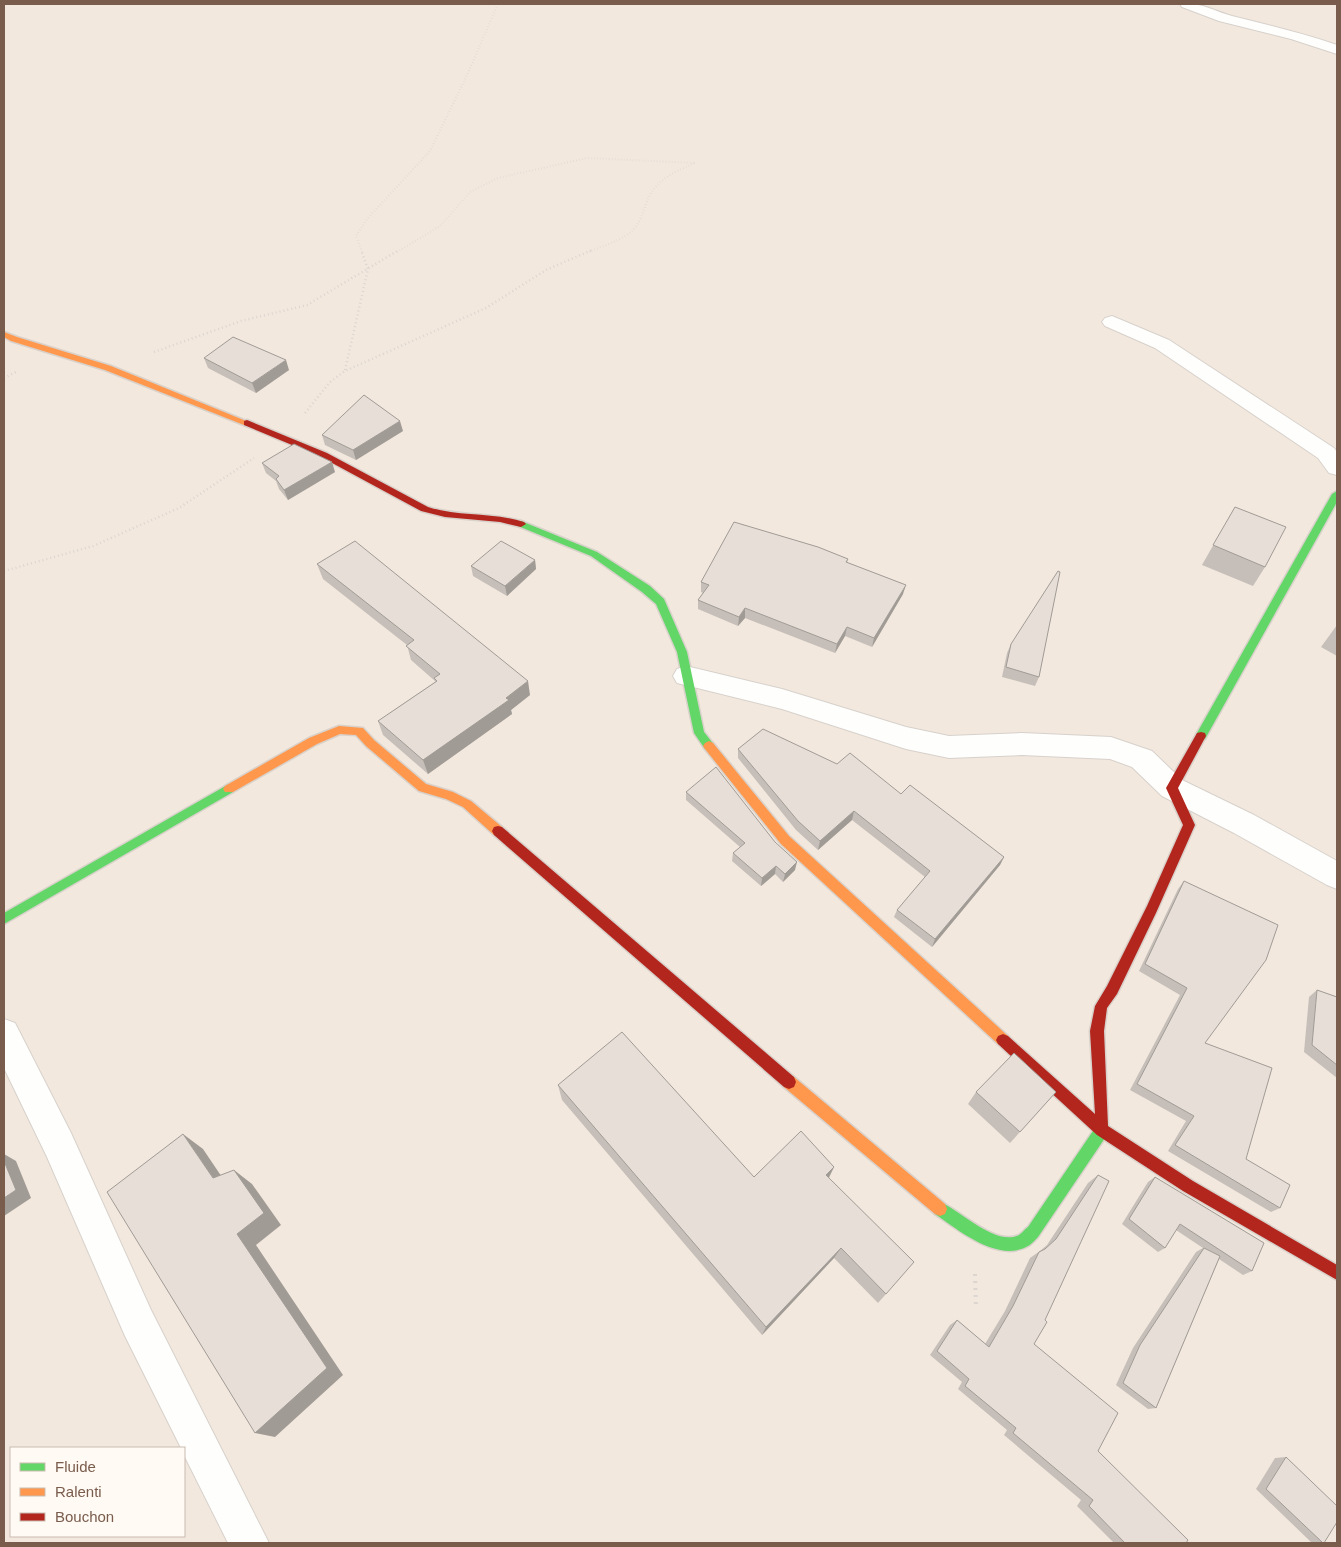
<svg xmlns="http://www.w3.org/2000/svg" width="1341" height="1547" viewBox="0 0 1341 1547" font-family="Arial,sans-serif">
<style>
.residential{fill:#f2e8de;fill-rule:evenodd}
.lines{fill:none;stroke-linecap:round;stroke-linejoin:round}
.street-casing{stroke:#d7d1cb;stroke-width:2}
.fast-casing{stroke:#d9d2cb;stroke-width:3}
.slow-casing{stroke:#d9d2cb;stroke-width:3}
.jam-casing{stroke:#d9d2cb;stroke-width:3}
.path-far2{stroke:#dcd5d0;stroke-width:2;stroke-dasharray:0.5 2.5;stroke-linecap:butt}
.path-far1{stroke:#dcd5d0;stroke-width:2.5;stroke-dasharray:1 3;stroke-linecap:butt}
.path{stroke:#dcd5d0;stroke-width:4;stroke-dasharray:2 5;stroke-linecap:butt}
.street{fill:#fefefd;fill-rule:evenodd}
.fast{fill:#63d668;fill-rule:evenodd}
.slow{fill:#ff974d;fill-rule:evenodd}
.jam{fill:#b3261e;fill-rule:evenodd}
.wall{fill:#c6bfb9}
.shaded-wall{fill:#a19b96}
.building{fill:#e6ded7;stroke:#a19b96}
</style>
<rect width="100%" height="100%" fill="#f9f5f0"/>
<!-- residential -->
<path class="residential" d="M4,4H1337V1543H4ZM11,1448H184V1536H11Z"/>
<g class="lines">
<defs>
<g id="street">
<path d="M1180,4C1202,2 1211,10 1232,16C1268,25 1303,33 1337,45V54L1291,39L1219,21L1182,7Z"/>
<polygon points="1112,316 1169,340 1334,448 1337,452 1337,475 1329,473 1318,458 1155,348 1105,326 1102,322 1105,318"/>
<polygon points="686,666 782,689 906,727 949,736 1022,733 1111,737 1152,751 1182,780 1254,815 1337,861 1337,889 1327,885 1234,833 1162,796 1132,767 1110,759 1022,755 949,758 906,749 782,709 677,683 673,676 677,669"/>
<polygon points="4,1019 15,1023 71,1133 151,1310 269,1543 228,1543 184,1455 184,1448 181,1448 125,1336 47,1157 4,1068"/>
</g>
<g id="fast">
<polygon points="1337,491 1337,502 1205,739 1197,739 1196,736 1197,733 1332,494"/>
<polygon points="521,521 597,552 650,586 664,599 687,652 704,732 715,746 713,749 705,749 694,733 677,652 656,604 642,592 591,556 518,526 516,524"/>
<polygon points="229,784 233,786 235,789 233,792 4,924 4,913"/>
<path d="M1102,1117L1107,1119L1109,1130L1107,1135L1038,1237C1034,1241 1031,1245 1026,1247C997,1262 958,1230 935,1214L933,1209L935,1204L940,1202C960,1210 996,1247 1019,1235C1022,1233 1025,1229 1028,1227L1095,1128L1097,1119Z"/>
</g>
<g id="slow">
<polygon points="4,332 17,337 111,366 251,423 247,426 244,425 105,370 11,341 4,337"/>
<polygon points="339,726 363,728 374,740 426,784 453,792 471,801 502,827 504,831 502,835 498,836 494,835 463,807 446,799 419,791 366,746 356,735 340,734 317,744 233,792 225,792 223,789 225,786 309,738"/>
<polygon points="709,741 713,743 789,836 1008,1036 1010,1040 1008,1044 1003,1046 998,1044 781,844 705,749 703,746 705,743"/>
<polygon points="789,1075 794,1077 945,1204 947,1209 945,1214 940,1216 935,1214 784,1087 782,1082 784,1077"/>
</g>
<g id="jam">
<path d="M247,420L327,453L428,507C459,517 493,512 524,522L526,524L521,527L500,522L445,517L421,511L321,457L244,425V421Z"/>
<polygon points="1201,732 1205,733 1206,736 1178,788 1195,825 1156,913 1117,994 1107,1008 1104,1031 1108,1126 1193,1181 1337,1265 1337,1280 1183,1191 1097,1135 998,1044 996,1040 998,1036 1003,1034 1008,1036 1095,1114 1090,1031 1095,1006 1107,986 1147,906 1183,825 1166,788 1197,733"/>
<polygon points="498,826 502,827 794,1077 796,1082 794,1087 789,1089 784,1087 494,835 492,831 494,827"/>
</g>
</defs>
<!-- street casing -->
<use href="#street" class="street-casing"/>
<!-- fast casing -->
<use href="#fast" class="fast-casing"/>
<!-- slow casing -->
<use href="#slow" class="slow-casing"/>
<!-- jam casing -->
<use href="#jam" class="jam-casing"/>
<!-- path-far2 -->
<g class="path-far2">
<polyline points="362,252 356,236 367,219 430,151 468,73 498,4"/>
<polyline points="397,252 440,226 470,192 498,178 587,158 695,163"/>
<path d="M589,252C602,246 620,241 631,232C642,222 643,209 649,197C658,178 677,171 695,163"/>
</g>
<!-- path-far1 -->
<g class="path-far1">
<polyline points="154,352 241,321 307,305 399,250"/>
<polyline points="345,370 368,269 361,250"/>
<polyline points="4,378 18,371"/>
<polyline points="305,413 330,382 345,371 486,308 546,270 592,250"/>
<polyline points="4,571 93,546 179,508 254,458"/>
</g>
<!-- path -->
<polyline class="path" points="975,1274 976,1309"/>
<!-- street -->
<use href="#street" class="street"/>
<!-- fast -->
<use href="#fast" class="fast"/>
<!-- slow -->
<use href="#slow" class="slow"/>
<!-- jam -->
<use href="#jam" class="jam"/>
</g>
<!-- wall -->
<g class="wall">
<polygon points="204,358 289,370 256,393 208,368"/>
<polygon points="403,431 356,460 325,445 322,435"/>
<polygon points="262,463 335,472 288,500 279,489 276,481 266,473"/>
<polygon points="1235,507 1265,567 1253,586 1202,565"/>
<polygon points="848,559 847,563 903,594 872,647 845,636 835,653 745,618 738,626 698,609 698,600 703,593 701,592 701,582"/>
<polygon points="535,560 536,569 507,596 473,576 471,566"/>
<polygon points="317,564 530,695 511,710 512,714 428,774 383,735 378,721 435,682 435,681 411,660 407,645 323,579"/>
<polygon points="1337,625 1337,656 1321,647"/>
<polygon points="1011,644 1039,677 1035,686 1002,677 1007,653"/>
<polygon points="738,749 837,764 901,794 1004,857 1000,865 932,947 894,917 897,910 925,877 852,820 818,850 796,830 738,758"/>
<polygon points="686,792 795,870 783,882 775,874 761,886 732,861 733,853 740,847 686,800"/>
<polygon points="1184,881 1205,1043 1246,1159 1280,1208 1271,1212 1168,1151 1186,1121 1130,1090 1180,995 1139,971 1178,889"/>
<polygon points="1317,990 1337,997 1337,1078 1304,1052 1309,997"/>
<polygon points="558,1085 754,1177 834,1167 829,1178 886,1294 878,1303 834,1258 762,1335 562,1100"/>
<polygon points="976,1092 1056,1092 1010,1143 968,1104"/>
<polygon points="1098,1175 1034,1344 1098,1451 1186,1543 1114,1543 1077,1506 1081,1500 1004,1435 1007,1430 958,1389 962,1382 930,1355 950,1325 957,1320 985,1344 1005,1311 1030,1258 1040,1251 1047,1245 1088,1183"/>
<polygon points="1155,1177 1252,1271 1243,1275 1219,1259 1156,1408 1148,1409 1116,1385 1133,1348 1196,1252 1203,1248 1176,1230 1165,1248 1158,1252 1122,1224 1148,1182"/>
<polygon points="1286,1457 1324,1543 1312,1543 1256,1489 1275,1458"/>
</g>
<!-- shaded-wall -->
<g class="shaded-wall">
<polygon points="286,360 289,370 256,393 252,383"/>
<polygon points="400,421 403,431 356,460 353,450"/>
<polygon points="332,462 335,472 288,500 284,490"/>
<polygon points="535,560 536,569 507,596 505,586"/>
<polygon points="906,585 903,594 872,647 874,638"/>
<polygon points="745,608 745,618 738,626 739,617"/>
<polygon points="847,627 845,636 835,653 837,644"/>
<polygon points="528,681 530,695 511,710 512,714 428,774 423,760"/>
<polygon points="854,811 852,820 818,850 820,841"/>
<polygon points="1004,857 1000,865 932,947 935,939"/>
<polygon points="797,862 795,870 783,882 785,874"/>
<polygon points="776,866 775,874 761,886 762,878"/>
<polygon points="183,1134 203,1149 232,1192 213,1178"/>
<polygon points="4,1154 16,1161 31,1198 4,1216"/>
<polygon points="834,1167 828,1179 826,1175"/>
<polygon points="234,1170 252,1184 281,1225 256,1245 343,1375 275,1437 255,1433 237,1234"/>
<polygon points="841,1248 834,1258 762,1335 766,1327"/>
</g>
<!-- building -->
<g class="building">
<polygon points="233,337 286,360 252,383 204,358"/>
<polygon points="364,395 400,421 353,450 322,435"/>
<polygon points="294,444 332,462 284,490 276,479 279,476 262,463"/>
<polygon points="1235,507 1286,527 1265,567 1213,545"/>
<polygon points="734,522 818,547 848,559 846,562 906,585 874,638 847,627 837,644 745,608 739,617 698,600 709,585 701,582"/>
<polygon points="355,541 528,681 506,698 509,700 423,760 378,721 437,681 434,678 440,674 406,646 414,640 317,564"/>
<polygon points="501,541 535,560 505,586 471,566"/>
<polygon points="1058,571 1060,572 1039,677 1006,667 1011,644"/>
<polygon points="763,729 837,764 850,753 901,794 910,785 1004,857 935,939 897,910 930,871 854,811 820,841 798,821 738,749"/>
<polygon points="716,767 775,842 797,862 785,874 776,866 762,878 733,853 745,843 686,792"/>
<polygon points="1184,881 1278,925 1266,960 1205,1043 1272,1068 1246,1159 1290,1185 1280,1208 1175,1145 1194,1116 1137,1084 1187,988 1145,964"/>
<polygon points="1317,990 1337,997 1337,1065 1312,1045"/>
<polygon points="622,1032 754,1177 801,1131 834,1167 826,1175 914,1262 886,1294 841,1248 766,1327 558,1085"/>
<polygon points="1014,1053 1056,1092 1020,1132 976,1092"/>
<polygon points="183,1134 213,1178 234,1170 264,1213 237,1234 327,1368 255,1433 107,1192"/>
<polygon points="4,1161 16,1190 4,1198"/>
<polygon points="1098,1175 1109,1181 1045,1320 1047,1322 1034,1344 1118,1413 1098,1451 1188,1540 1186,1543 1125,1543 1089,1506 1093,1500 1013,1433 1016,1428 965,1386 969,1379 937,1351 957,1320 989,1347 1013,1306 1039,1252 1045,1249 1056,1239"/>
<polygon points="1155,1177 1264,1243 1252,1271 1180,1224 1165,1248 1129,1219"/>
<polygon points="1204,1248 1220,1256 1156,1408 1123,1383 1140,1345"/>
<polygon points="1286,1457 1337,1506 1337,1522 1324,1543 1323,1543 1266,1489"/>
</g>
<!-- border -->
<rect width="1341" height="1547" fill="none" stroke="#7a5c4d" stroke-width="10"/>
<!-- legend -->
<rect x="10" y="1447" width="175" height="90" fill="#fffaf3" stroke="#cabbb1"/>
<rect x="20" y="1463" width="25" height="8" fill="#63d668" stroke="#cabbb1"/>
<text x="55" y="1472" font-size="15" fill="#7a5c4d">Fluide</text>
<rect x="20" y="1488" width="25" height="8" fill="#ff974d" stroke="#cabbb1"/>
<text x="55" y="1497" font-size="15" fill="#7a5c4d">Ralenti</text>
<rect x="20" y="1513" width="25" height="8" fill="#b3261e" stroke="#cabbb1"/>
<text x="55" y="1522" font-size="15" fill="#7a5c4d">Bouchon</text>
</svg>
